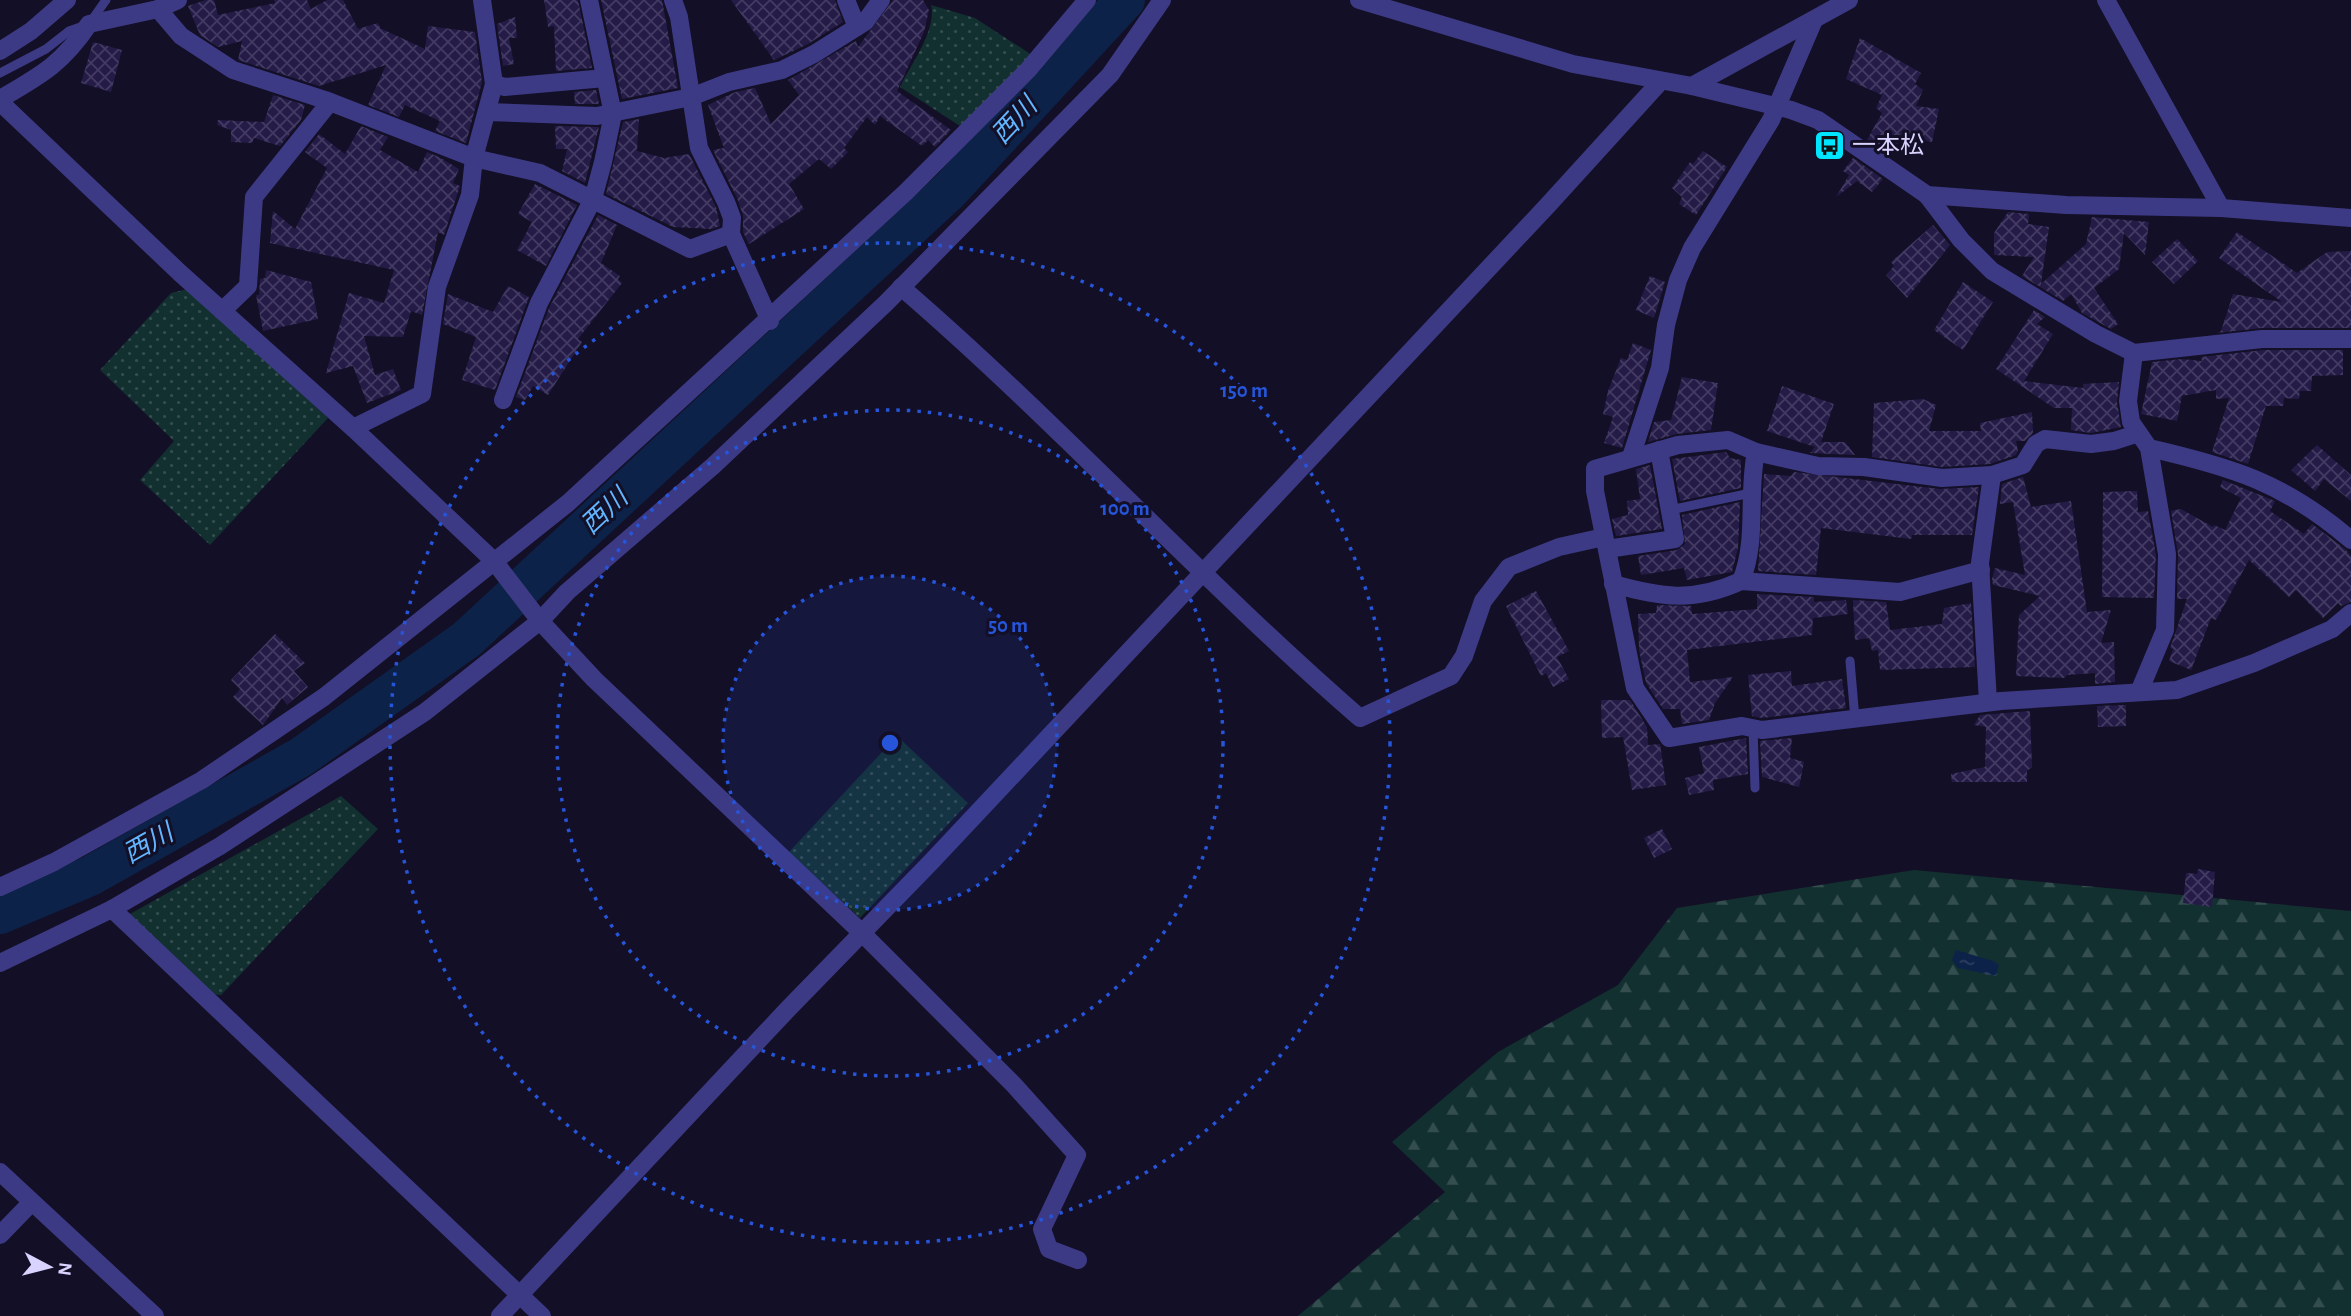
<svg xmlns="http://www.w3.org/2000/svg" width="2351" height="1316" viewBox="0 0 2351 1316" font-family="'Alegreya Sans','Noto Sans JP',sans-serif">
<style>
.green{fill:url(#green-dots)}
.forest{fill:url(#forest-firs)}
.water{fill:url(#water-ripples)}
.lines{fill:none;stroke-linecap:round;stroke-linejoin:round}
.river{stroke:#0c2248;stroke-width:40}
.building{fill:url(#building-cross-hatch)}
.lane{stroke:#3d3a85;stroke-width:9}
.street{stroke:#3d3a85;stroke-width:18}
.ring{fill:none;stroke:#2655da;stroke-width:3.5;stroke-dasharray:3.5 7}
.labels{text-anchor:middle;stroke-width:6;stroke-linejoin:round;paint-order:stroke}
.poi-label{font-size:24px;fill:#d9d4ff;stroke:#130f26;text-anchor:start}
.water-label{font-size:26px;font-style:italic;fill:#62b6ff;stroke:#130f26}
.centre{fill:#2655da;stroke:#130f26;stroke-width:3.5}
.ring-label{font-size:21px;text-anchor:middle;font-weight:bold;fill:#2655da;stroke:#130f26;stroke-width:6;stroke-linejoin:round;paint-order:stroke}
</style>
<defs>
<pattern id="green-dots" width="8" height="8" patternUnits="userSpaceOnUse" patternTransform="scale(1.75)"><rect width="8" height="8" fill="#12302f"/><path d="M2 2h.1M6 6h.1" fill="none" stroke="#344d4e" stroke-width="1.8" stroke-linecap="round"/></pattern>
<pattern id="forest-firs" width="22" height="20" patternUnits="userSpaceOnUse" patternTransform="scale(1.75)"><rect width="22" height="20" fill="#12302f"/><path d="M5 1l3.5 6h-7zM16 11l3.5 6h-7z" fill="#344d4e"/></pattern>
<pattern id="water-ripples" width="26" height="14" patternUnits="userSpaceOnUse" patternTransform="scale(1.75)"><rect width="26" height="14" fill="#0c2248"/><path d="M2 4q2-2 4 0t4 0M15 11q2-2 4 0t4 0" fill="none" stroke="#2f4163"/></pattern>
<pattern id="building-cross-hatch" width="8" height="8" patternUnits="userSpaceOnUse" patternTransform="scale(1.75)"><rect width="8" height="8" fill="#241b47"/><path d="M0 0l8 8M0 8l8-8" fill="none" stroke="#433b63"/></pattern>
</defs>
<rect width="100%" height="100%" fill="#130f26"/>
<!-- green -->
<g class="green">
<path d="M931,5L975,18L1032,55L960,126L900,87C911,64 937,30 931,5Z"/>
<polygon points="188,289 328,418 210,545 140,480 174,441 100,370 171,293"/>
<polygon points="897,736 968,803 860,918 789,852"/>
<polygon points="341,796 378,829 221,995 208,994 137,926 130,914"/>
</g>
<!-- forest -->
<polygon class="forest" points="1914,870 2351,911 2351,1316 1298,1316 1445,1192 1392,1142 1498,1052 1618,985 1677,908"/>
<!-- water -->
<polygon class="water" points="1956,950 1993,961 1999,965 1996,976 1958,968 1952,960"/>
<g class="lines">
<!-- river -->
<polyline class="river" points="0,914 90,876 301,757 467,639 950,190 1125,0"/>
</g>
<!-- building -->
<g class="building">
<polygon points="206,0 214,0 218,15 275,3 274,0 307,0 311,9 327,0 343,0 358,29 378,23 380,28 425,49 428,26 475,32 482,82 466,143 435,131 440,121 405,105 399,117 368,105 386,65 319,86 238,60 242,41 218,47 200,35 188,6"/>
<polygon points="544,0 578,0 592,68 556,71 554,26 548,27"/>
<polygon points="601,0 662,0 678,88 622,99"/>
<polygon points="731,0 835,0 843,22 808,44 774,60"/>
<polygon points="893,0 923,0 929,10 924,32 897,91 951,130 935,147 928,140 922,146 880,116 875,125 867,117 844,148 848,152 831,169 819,159 789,184 804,209 749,244 743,232 743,215 737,198 713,150 724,148 708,105 735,92 755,88 771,124 799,95 788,80 856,41 858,47"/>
<polygon points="515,17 517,38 509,38 514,64 503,66 497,24"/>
<polygon points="1860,38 1921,73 1915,84 1923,90 1916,106 1939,109 1932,142 1902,136 1890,156 1867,140 1882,113 1876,108 1882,95 1846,79"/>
<polygon points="93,42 122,50 111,92 81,83"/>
<polygon points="596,90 599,104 575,104 574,92"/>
<polygon points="273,95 305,105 301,120 280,146 254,138 252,143 231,142 231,130 217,125 218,120 264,122"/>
<polygon points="639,119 637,151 664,158 689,154 716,207 720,226 712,229 673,227 606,194 623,122"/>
<polygon points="361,126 388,137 380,150 418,172 427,152 439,157 459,169 453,183 460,186 444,235 438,232 422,315 411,311 403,337 364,336 375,375 393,369 401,390 367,403 353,366 326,373 349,293 384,303 394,270 270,243 273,211 295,229 327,168 305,152 319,134 345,154"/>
<polygon points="555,126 599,127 585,183 562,171 567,149 556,149"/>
<polygon points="1703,151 1727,167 1696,215 1679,204 1682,197 1672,188 1690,162 1693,164"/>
<polygon points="1853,158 1883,179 1872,192 1857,181 1836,197 1849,175 1843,171"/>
<polygon points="535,184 577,205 546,266 517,250 532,222 518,214"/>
<polygon points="2008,212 2029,214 2028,224 2049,227 2041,284 2086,244 2092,217 2149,222 2145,255 2124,233 2119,269 2094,288 2118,324 2111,329 2102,324 2082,313 2071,294 2063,301 2022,276 2034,257 1994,255 1994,233"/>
<polygon points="598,215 617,225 601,263 620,276 618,279 622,283 578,339 582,342 548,395 533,386 525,400 516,397 549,308"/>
<polygon points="1933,225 1950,245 1907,298 1886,275 1894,266 1891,262"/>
<polygon points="2237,232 2297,273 2327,252 2351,251 2351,328 2262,328 2217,333 2221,331 2233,294 2282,302 2219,258"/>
<polygon points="2177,239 2198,261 2174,284 2152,262"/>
<polygon points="266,270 311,282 318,319 263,331 256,295 259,295 260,279 265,278"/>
<polygon points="1650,276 1665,282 1654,318 1636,310"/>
<polygon points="1963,282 1993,302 1963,350 1934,330"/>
<polygon points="508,286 529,297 495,390 462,380 476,337 443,324 448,294 493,312"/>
<polygon points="2034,310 2045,317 2037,324 2053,334 2024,381 2083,388 2083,384 2119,382 2117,402 2121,427 2091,433 2071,430 2072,408 2054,408 1996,369"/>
<polygon points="1633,343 1651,350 1622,448 1604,443 1613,417 1603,414 1608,391 1621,358 1627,360"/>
<polygon points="2263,350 2343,350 2343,375 2312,376 2311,391 2300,391 2299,399 2284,398 2283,406 2266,406 2248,464 2212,452 2229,398 2216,399 2216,390 2182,396 2177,421 2141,414 2152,362 2182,359 2202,361 2201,357"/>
<polygon points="1682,377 1718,383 1711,430 1677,434 1648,442 1654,422 1671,420"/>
<polygon points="1782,386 1834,404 1821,442 1845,442 1855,455 1810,453 1815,447 1767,431"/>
<polygon points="1923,399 1936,405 1929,431 1981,431 1980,423 2032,412 2033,433 2025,441 2016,441 2018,451 2016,455 1990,464 1942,467 1872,457 1874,403"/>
<polygon points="2317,445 2351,475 2351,501 2324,479 2315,491 2291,470"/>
<polygon points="1726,452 1730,458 1741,460 1741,488 1680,501 1672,459"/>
<polygon points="1650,465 1662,529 1616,536 1612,519 1628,515 1627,501 1640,499 1636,469"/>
<polygon points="1794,472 1940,489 1979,487 1972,535 1912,535 1911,539 1821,528 1816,575 1758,571 1764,474 1791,476"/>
<polygon points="2023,477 2031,507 2071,501 2087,612 2111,610 2101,643 2114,642 2115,682 2095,684 2095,673 2067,675 2064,678 2016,676 2019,615 2040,596 1993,585 1992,579 1995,568 2025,575 2013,502 2000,504 2002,484"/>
<polygon points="2223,480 2275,501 2270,511 2304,534 2312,524 2345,549 2351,556 2351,602 2341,606 2338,603 2323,618 2296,590 2289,597 2249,560 2216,620 2211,618 2191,670 2169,661 2173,649 2170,648 2187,599 2177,599 2178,554 2171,511 2181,509 2213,527 2214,525 2225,530 2241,498 2220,487"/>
<polygon points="2137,491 2138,512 2148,511 2156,555 2154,598 2102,597 2103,492"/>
<polygon points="1740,502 1738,548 1732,572 1687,580 1684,568 1641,575 1638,556 1677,550 1685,544 1682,515"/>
<polygon points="1536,591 1569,651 1557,657 1569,679 1553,687 1546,673 1541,676 1506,606"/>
<polygon points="1757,594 1814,597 1814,602 1846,600 1848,614 1813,618 1812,635 1687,650 1690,682 1733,677 1715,703 1709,720 1682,724 1680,709 1663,709 1646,683 1639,650 1638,614 1656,613 1657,605 1691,606 1692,614 1757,609"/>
<polygon points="1853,600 1886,602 1890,630 1942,624 1944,608 1971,603 1975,667 1880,670 1878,650 1872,651 1869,638 1855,640"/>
<polygon points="275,634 305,663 294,671 308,687 287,705 282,698 263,725 233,697 240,689 231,680"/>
<polygon points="1791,671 1792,686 1842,679 1846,708 1762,718 1752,716 1748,675"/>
<polygon points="1601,700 1630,700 1647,727 1648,745 1660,744 1666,785 1632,790 1623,737 1602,738"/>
<polygon points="2126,705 2126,726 2098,727 2097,706"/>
<polygon points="2030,711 2032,767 2027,771 2027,782 1952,782 1951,774 1985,767 1986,727 1974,725 1980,715"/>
<polygon points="1746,738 1748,774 1713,780 1714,790 1689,795 1685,778 1704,773 1699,747"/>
<polygon points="1792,738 1790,758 1804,762 1799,787 1762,777 1760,741"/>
<polygon points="1662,829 1672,849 1654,858 1644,838"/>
<polygon points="2198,869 2215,872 2212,907 2183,903 2186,873 2197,874"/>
</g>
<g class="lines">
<!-- lane -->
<g class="lane">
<polyline points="0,73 46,49 69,31 89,24 106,0"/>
<polyline points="1670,510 1751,493"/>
<polyline points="1850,661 1855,719"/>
<polyline points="1753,728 1755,788"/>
</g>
<!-- street -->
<g class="street">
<polyline points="673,0 679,17 699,148 726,202 732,218 731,234 770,321"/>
<polyline points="846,0 857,27"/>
<polyline points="1359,0 1573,64 1692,86 1791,110 1818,120 1927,195 2066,205 2221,208 2351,218"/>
<polyline points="2106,0 2221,208"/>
<polyline points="158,9 181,36 233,70 325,100 474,158 540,173 690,249 731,234"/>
<polyline points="0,51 31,31 67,0"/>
<polyline points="494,84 505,87 605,78"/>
<polyline points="1692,86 1849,0"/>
<path d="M0,99C41,75 62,64 89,24L158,9L178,0"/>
<polyline points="0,102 180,273 353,428 494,561 540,621 594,679 862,933 1014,1085 1077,1155 1042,1229 1049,1249 1078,1260"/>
<polyline points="487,112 597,116 691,97 729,82 782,70 814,54 865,22 881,0"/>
<polyline points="1927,195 1961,240 1992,271 2096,334 2134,353 2262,339 2351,339"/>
<path d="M901,287C1060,424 1201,580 1360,718L1451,676L1464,656L1483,601L1509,567L1559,547L1604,537"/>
<polyline points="222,311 248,286 254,197 330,102"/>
<polyline points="2134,353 2128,401 2131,422 2149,448 2167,554 2165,630 2139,692"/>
<polyline points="503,400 539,303 593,199 603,162 613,114 589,0"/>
<polyline points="353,428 422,394 437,287 470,195 474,158 494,84 482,0"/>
<polyline points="2136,434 2114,441 2091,444 2045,439 2036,444 2023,465 1992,475 1942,478 1864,467 1818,466 1756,452 1728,440 1678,445 1595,469 1595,491 1635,688 1669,738 1742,726 1762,730 2001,701 2177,690 2254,663 2332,629 2351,613"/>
<path d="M2149,448C2232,467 2285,483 2351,540"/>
<polyline points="1631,457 1660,368 1666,325 1678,280 1692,248 1771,120 1814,20"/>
<polyline points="1607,549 1675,539 1659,450"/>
<polyline points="1741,581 1900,592 1981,570"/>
<path d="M1613,584C1660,597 1693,603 1741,581C1758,540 1747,495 1756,452"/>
<polyline points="1988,702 1980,563 1992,475"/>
<polyline points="0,887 54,862 202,780 324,697 568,503 906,192 1028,70 1087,0"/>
<polyline points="112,909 542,1316"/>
<polyline points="0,963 112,909 220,846 425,712 540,621 567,592 713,466 886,303 1110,75 1162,0"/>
<polyline points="0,1172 155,1316"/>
<polyline points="0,1235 31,1203"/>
<polyline points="500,1316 787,1010 932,861 1548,205 1660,82"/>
</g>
</g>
<!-- distance rings -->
<circle cx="890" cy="743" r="167" fill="#2655da" fill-opacity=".12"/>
<g class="ring">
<circle cx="890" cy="743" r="167"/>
<circle cx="890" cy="743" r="333"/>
<circle cx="890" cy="743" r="500"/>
</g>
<!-- icons -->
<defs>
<symbol id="bus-square" viewBox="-11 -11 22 22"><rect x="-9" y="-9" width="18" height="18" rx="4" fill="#00e5ff" stroke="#130f26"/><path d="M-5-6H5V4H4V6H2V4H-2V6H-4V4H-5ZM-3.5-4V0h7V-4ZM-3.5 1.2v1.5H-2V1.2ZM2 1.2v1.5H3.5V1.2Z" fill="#111"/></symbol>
</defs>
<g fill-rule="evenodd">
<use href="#bus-square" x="1812" y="128" width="35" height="35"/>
</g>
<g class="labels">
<!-- poi labels -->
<g class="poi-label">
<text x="1852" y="153">一本松</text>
</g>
<!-- water labels -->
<g class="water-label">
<text transform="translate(1014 120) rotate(-47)" y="9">西川</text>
<text transform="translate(604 511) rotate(-43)" y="9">西川</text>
<text transform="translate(148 843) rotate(-29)" y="9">西川</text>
</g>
</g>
<circle cx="890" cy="743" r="10" class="centre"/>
<g class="ring-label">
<text x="1244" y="397">150 m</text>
<text x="1125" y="515">100 m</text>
<text x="1008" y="632">50 m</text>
</g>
<!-- north arrow -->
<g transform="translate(49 1267) rotate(97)" stroke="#130f26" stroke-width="5" paint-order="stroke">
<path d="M0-5L12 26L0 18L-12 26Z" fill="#d9d4ff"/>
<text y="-10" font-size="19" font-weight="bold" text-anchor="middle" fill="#d9d4ff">N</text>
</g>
</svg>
